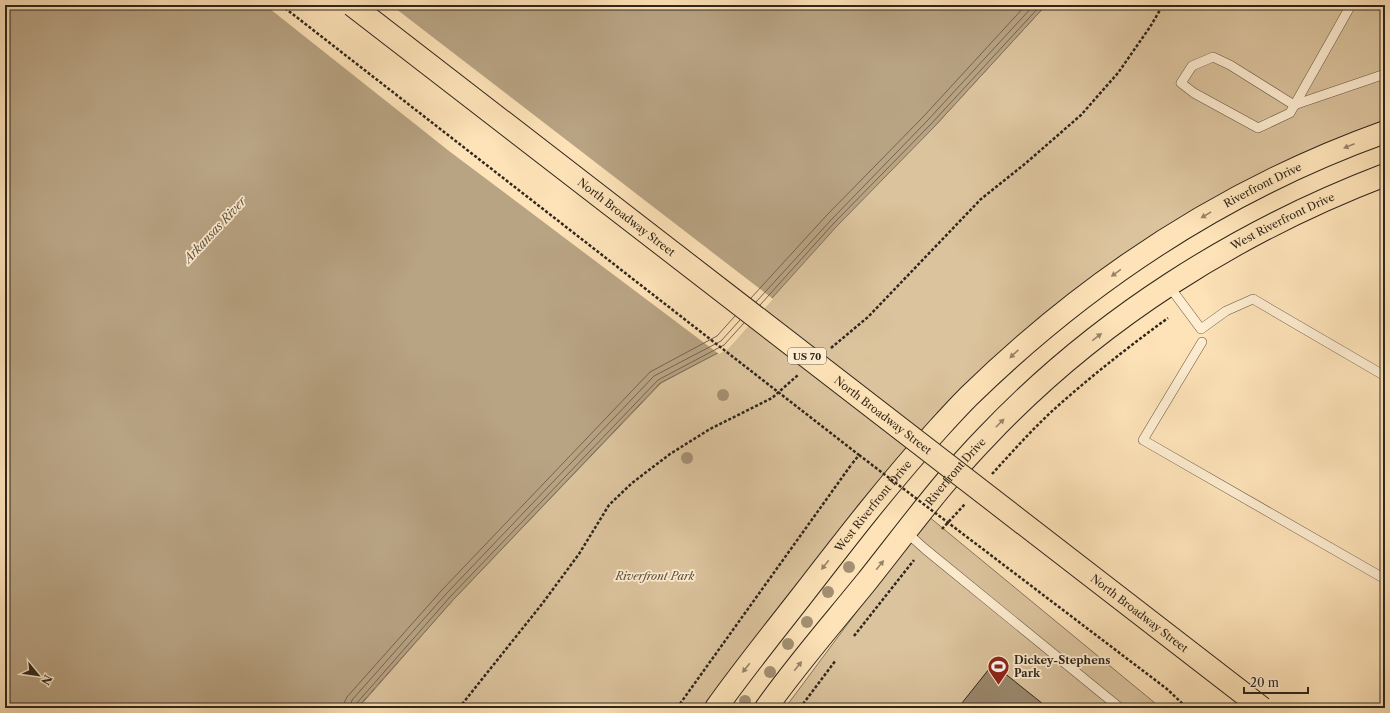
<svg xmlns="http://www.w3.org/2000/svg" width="1390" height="713" viewBox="0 0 1390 713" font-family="'Libre Caslon Text',serif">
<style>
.green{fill:#dbc39d;stroke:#85745c}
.water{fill:#b8a383;stroke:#81715a}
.pier{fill:#fee3b8}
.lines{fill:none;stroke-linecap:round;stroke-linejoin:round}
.shore{stroke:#746450;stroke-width:1}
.building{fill:#9b886d;stroke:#2f261c}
.lane-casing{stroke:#635543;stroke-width:10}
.primary-casing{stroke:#2f261c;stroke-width:24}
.path{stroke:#2f261c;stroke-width:2.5;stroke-dasharray:3 2;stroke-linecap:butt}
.lane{stroke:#feedd1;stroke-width:9}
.primary{stroke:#fee3b8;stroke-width:22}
.primary-bridge-casing{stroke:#2f261c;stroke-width:24;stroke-linecap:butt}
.path-bridge{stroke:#2f261c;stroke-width:2.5;stroke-dasharray:3 2;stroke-linecap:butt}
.primary-bridge{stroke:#fee3b8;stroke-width:22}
.tree{fill:#a49074}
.oneway{fill:#96846a}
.labels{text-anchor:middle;stroke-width:3.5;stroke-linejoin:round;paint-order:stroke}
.shield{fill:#feedd1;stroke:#6d6252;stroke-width:1}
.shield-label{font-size:10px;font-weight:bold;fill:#2f261c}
.street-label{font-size:11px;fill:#2f261c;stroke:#feedd1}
.park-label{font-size:11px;font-style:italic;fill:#5a4d3c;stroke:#feedd1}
.poi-label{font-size:11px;font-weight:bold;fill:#2f261c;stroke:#feedd1;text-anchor:start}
.water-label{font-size:12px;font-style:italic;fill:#5f5240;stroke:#feedd1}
</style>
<rect width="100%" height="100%" fill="#fee3b8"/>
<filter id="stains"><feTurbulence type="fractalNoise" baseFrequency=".005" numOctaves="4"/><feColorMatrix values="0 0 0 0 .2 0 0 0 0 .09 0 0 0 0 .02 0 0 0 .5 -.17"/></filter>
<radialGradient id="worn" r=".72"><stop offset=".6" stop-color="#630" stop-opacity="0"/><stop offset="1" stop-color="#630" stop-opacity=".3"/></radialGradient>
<!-- green -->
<g class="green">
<polygon points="1046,5 1385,5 1385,132 1148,251 956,410 717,708 358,708 453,600 661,383 727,348 858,200 934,127"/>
<polygon points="928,516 1161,708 785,708"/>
</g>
<!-- water -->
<polygon class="water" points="5,5 1046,5 934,127 837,226 727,348 660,383 453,600 357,708 5,708"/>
<!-- pier -->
<polygon class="pier" points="265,5 391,5 773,299 728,349 719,354 449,151"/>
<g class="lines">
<!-- shore -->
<g class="shore">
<polyline points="751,298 826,216 923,117 1026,5"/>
<polyline points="756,302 831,220 927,121 1034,5"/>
<polyline points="760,305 834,223 931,124 1041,5"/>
<polyline points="344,708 344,703 347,697 442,590 650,372 717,336 735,316"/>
<polyline points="350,708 352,700 446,594 654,376 721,341 740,320"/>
<polyline points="355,708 356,704 450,597 658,380 724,345 744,323"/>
</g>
</g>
<!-- building -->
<polygon class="building" points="993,664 1048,708 958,708"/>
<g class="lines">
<defs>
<g id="lane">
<polyline points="1294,105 1230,65 1213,57 1192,66 1181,83 1194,93 1258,128 1290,113 1351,5"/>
<polyline points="1294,105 1385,74"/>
<polyline points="1169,286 1201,329 1226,311 1253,299 1385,376"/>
<polyline points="1202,342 1143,440 1385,579"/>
<polyline points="906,532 925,549 1120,708"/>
</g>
<g id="primary">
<path id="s1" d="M716,708C743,670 772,634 801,597C845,540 889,483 938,429C948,418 958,407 969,396C1089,279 1226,189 1385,132"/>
<path id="s2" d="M766,708C797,664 833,623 867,581C906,532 943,481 987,436C1097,320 1236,232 1385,175"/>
</g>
</defs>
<!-- lane casing -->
<use href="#lane" class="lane-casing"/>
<!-- primary casing -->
<use href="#primary" class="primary-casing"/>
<!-- path -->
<g class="path">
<polyline points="831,348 868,317 981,199 1026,163 1081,115 1118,73 1150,27 1163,5"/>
<path d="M992,474C1014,450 1036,425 1060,404C1095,373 1131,345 1168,318"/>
<polyline points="942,529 965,504"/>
<polyline points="854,636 914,560"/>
<polyline points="459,708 542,604 579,554 609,505 632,483 670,454 710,429 772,398 798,375"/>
<polyline points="677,708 851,465"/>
<polyline points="800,708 836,660"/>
</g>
<!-- lane -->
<use href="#lane" class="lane"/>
<!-- primary -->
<use href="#primary" class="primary"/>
<defs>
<g id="primary-bridge">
<path id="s3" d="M352,5L1262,708"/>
</g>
</defs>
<!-- primary-bridge casing -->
<use href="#primary-bridge" class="primary-bridge-casing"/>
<!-- path-bridge -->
<g class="path-bridge">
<polyline points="281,5 859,455 851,465"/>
<polyline points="859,455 1167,689 1187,708"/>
</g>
<!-- primary-bridge -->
<use href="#primary-bridge" class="primary-bridge"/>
</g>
<!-- trees -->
<g class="tree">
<circle cx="723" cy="395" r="6"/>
<circle cx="687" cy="458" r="6"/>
<circle cx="849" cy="567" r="6"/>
<circle cx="828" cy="592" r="6"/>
<circle cx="807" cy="622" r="6"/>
<circle cx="788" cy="644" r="6"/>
<circle cx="770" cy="672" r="6"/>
<circle cx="745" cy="701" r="6"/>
</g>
<!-- one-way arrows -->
<defs><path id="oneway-solid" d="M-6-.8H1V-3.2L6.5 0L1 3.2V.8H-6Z"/></defs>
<g class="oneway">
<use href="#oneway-solid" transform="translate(1349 146) rotate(158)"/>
<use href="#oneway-solid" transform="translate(1206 215) rotate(149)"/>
<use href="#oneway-solid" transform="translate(1116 273) rotate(144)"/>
<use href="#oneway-solid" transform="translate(1097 337) rotate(-38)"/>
<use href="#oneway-solid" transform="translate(1014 354) rotate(137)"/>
<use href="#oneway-solid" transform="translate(1000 423) rotate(-45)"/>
<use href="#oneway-solid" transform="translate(825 565) rotate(128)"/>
<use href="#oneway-solid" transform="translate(880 565) rotate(-51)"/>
<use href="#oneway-solid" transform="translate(798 666) rotate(-51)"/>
<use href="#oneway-solid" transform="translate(746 668) rotate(128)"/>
</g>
<!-- icons -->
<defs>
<symbol id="stadium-pin" viewBox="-11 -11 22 30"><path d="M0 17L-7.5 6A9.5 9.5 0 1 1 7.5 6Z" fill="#8f2418" stroke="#feedd1"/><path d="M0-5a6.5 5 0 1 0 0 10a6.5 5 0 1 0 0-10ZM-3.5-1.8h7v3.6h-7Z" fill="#fff"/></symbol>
</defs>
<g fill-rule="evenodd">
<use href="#stadium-pin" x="986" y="654" width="25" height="34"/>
</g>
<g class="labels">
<!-- shield labels -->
<rect class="shield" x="788" y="348" width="38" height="16" rx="3"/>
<g class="shield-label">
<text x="807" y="360">US 70</text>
</g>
<!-- street labels -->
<g class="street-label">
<text dy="4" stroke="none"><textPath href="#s1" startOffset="765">Riverfront Drive</textPath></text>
<text dy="4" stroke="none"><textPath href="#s3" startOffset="347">North Broadway Street</textPath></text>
<text dy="4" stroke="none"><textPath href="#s2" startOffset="718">West Riverfront Drive</textPath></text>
<text dy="4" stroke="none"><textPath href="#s3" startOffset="671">North Broadway Street</textPath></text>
<text dy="4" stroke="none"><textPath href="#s2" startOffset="303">Riverfront Drive</textPath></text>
<text dy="4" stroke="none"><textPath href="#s1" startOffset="256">West Riverfront Drive</textPath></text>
<text dy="4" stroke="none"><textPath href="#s3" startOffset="995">North Broadway Street</textPath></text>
</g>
<!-- park labels -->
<g class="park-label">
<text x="655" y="580">Riverfront Park</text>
</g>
<!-- poi labels -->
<g class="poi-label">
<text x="1014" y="664">Dickey-Stephens<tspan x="1014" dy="13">Park</tspan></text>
</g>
<!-- water labels -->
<g class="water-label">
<text transform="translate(215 230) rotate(-47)" y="4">Arkansas River</text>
</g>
</g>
<!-- margin -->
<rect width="1390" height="713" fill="none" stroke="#fee3b8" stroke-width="20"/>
<rect x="6" y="6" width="1378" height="701" fill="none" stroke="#2f261c" stroke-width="2"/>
<rect x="10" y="10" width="1370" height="693" fill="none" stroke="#2f261c"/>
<!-- north arrow -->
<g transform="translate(38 675) rotate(119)" stroke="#feedd1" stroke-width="3" paint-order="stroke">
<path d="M0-3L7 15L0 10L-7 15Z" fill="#2f261c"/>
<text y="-6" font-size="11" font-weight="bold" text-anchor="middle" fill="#2f261c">N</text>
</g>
<!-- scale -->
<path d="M1244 687v6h64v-6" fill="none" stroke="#2f261c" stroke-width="2"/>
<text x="1250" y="687" font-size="12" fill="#2f261c" stroke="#feedd1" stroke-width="3" paint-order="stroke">20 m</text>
<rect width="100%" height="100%" filter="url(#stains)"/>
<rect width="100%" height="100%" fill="url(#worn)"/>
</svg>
